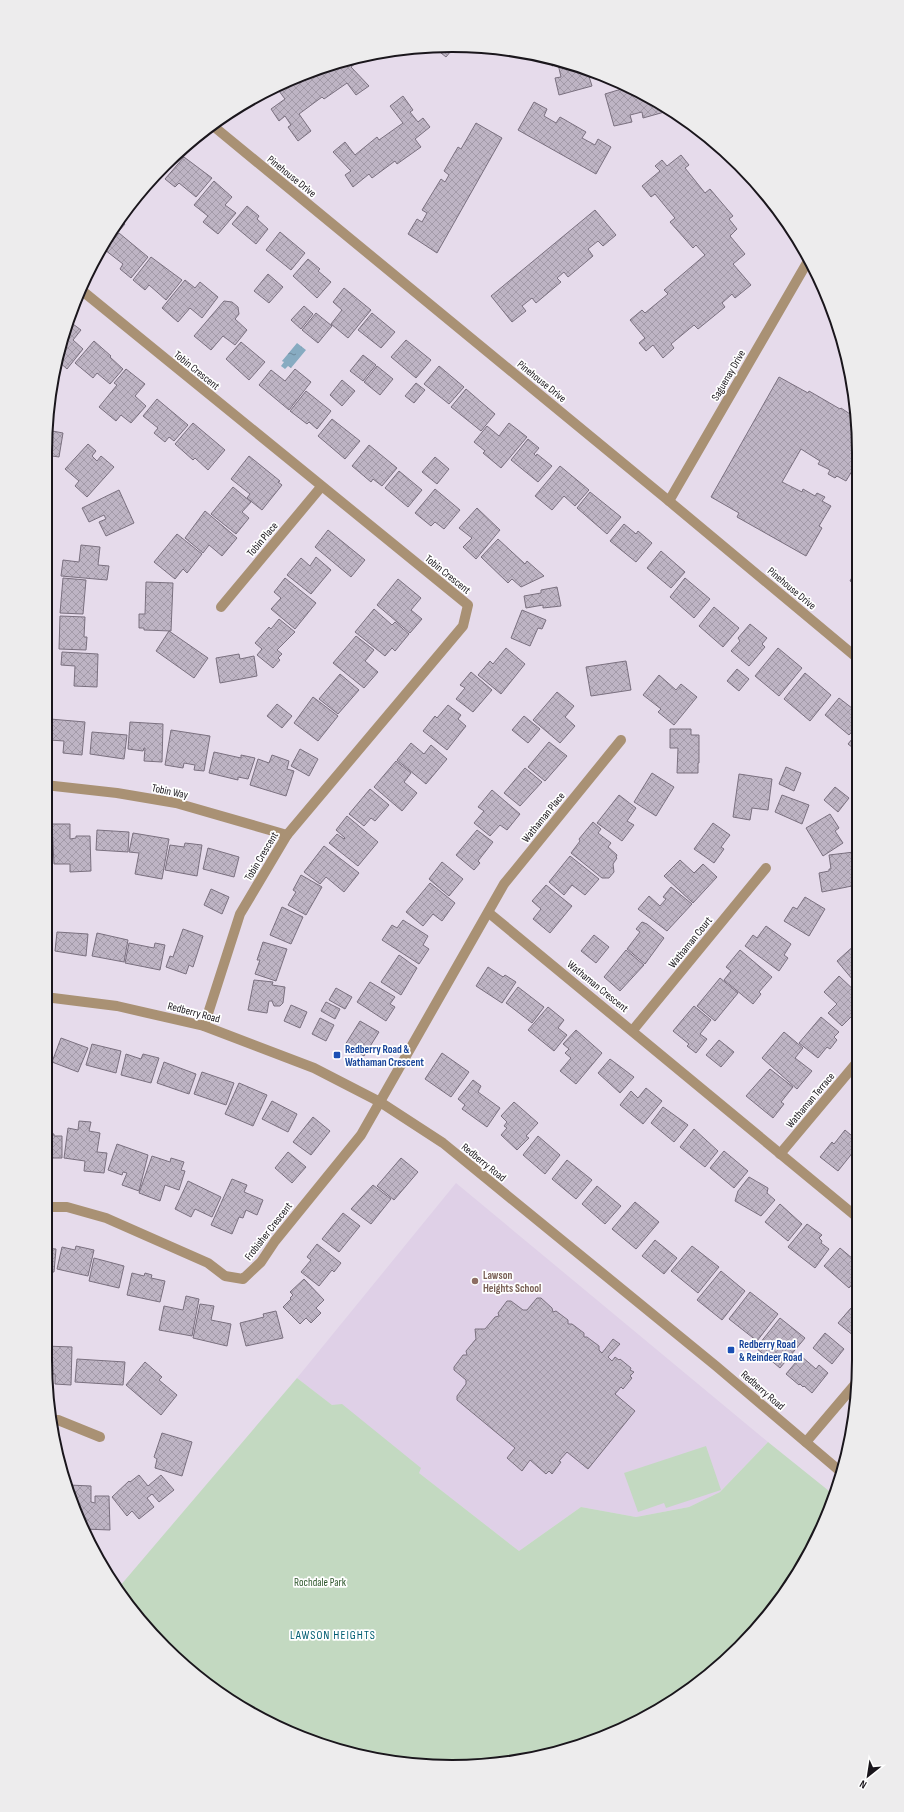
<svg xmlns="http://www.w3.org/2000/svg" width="904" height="1812" viewBox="0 0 904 1812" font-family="'Sofia Sans Condensed',sans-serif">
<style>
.built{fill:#dfd0e7}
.park{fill:#c3d9c1}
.water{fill:url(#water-ripples)}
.building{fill:url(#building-cross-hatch);stroke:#7a707f}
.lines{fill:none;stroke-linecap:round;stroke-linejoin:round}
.minor{stroke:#a99174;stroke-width:10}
.tertiary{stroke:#a99174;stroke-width:10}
.transit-dot{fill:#1a4fb4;stroke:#fff;stroke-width:1.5}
.education-dot{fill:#8d6e63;stroke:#fff;stroke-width:1.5}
.labels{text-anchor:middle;stroke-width:3.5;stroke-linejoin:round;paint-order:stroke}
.street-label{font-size:11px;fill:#1a161c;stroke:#fff}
.transit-label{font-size:11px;font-weight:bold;fill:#164399;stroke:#fff;text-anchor:start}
.education-label{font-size:11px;font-weight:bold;fill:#785e54;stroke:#fff;text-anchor:start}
.park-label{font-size:11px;fill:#30582e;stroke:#fff}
.neighbourhood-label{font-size:12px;letter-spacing:1px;fill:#015c71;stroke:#fff}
.rim{fill:none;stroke:#1a161c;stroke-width:2}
</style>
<defs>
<pattern id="water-ripples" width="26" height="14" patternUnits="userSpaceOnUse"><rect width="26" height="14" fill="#87abc1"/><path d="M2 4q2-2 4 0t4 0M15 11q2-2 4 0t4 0" fill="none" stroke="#6e8a9c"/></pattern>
<pattern id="building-cross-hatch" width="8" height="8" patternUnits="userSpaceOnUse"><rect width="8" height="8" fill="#beb4c4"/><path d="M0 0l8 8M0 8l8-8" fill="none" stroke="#a39aa8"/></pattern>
</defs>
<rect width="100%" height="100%" fill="#e6dbeb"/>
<!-- built -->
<polygon class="built" points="456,1183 768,1442 720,1492 689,1507 636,1517 581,1507 519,1551 297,1378"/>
<!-- park -->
<g class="park">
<polygon points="297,1378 332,1405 342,1404 421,1468 419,1473 519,1551 581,1507 636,1517 689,1507 720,1492 768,1442 834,1495 828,1516 790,1586 740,1648 700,1683 632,1725 583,1745 505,1764 426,1766 372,1759 296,1736 226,1699 183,1666 129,1608 120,1594 120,1586"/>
<polygon points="706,1446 721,1490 666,1508 664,1503 638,1512 624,1473"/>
</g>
<!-- water -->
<polygon class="water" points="297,343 306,350 291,368 288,366 285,369 281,366 284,362 282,361"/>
<!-- building -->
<g class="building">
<polygon points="456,45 446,57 436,49 437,46"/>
<polygon points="354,58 357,62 351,67 369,86 356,95 347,83 324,99 322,97 299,114 311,131 298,141 288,127 291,125 285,116 279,121 271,109 285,99 279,91 303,74 305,73 307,76 314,71"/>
<polygon points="550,58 587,70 592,86 559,95 555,78 561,77 558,64 552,66"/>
<polygon points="628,87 668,111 643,118 642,112 630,115 632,122 614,126 605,94"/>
<polygon points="403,96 413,110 410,112 418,122 423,118 430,127 415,139 421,147 397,164 395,161 372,178 369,174 353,187 345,175 351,171 333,152 345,142 355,155 377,137 379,140 403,123 390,106"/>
<polygon points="534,102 547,109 544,116 556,123 560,117 586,132 582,138 595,145 598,139 611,147 596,174 518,130"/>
<polygon points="476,123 502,138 437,253 408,234 417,219 422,222 427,213 422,210 441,179 445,182 449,175 444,171 458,147 461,149"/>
<polygon points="180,151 182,153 158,181 154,177 164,164"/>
<polygon points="681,155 689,165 685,168 705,193 710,189 733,216 729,219 737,229 730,236 745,254 733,264 751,285 735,298 732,294 722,303 725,307 698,329 694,325 671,344 674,348 663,358 653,345 646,351 639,343 645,338 630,320 642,310 645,313 668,294 664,290 705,255 696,245 693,248 670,222 675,218 655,194 651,197 642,186 660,171 655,166 662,160 667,166"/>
<polygon points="184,157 212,178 196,197 179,183 175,187 165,179"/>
<polygon points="214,181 232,197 225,205 236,213 218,234 203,222 208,216 194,205"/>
<polygon points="247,206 259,216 257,219 268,229 256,244 232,224"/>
<polygon points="595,210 616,235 603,246 598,241 588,249 593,256 568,277 564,272 557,278 561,282 536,303 532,298 522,306 526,311 512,322 491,296"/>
<polygon points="119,219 125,224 110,242 106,239"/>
<polygon points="280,232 305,253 291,270 266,250"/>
<polygon points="119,233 148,257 131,278 120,269 123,264 105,250"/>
<polygon points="151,257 182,280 166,300 149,285 145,290 133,280"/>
<polygon points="308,259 320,269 318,271 331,282 317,298 293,276"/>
<polygon points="268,274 283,287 269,303 254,291"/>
<polygon points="185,280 195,288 200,282 218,297 202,318 190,308 178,322 162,308"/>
<polygon points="344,288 371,310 348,338 331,324 342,310 333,302"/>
<polygon points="224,301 232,302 238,307 239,314 235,319 247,330 235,345 223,336 211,350 194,336"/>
<polygon points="304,306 313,314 301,329 291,320"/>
<polygon points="316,313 332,326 318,343 302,330"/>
<polygon points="372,313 395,332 381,348 358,330"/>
<polygon points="69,321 81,330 73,340 83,349 67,369 57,360"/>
<polygon points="406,340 431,360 416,378 391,357"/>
<polygon points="94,341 111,356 110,357 123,369 110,384 97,373 93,378 75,363"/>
<polygon points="241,342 265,362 249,380 226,359"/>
<polygon points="363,355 376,365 363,381 350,371"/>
<polygon points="377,366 393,379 380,395 364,382"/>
<polygon points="439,366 464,387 449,404 424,384"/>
<polygon points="126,369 145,384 135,396 146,406 131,423 121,415 116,421 99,407 117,385 114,383"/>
<polygon points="295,369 311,382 289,410 259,385 271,370 285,381"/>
<polygon points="779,377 808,393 809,391 840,409 841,408 856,418 856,461 853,465 855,466 846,481 837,476 835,478 828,474 830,470 818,464 820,461 801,449 782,482 802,492 803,489 815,496 817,493 825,497 822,501 831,506 819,526 822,528 806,556 737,517 739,513 711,497"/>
<polygon points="342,380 355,391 342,406 330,395"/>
<polygon points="416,383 425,390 414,403 405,396"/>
<polygon points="466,389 495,414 481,431 451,407"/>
<polygon points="306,391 331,411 317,429 309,422 307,424 290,411"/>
<polygon points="157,399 188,425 174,441 169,437 165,442 154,433 158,428 143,416"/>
<polygon points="332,419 360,441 345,459 318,436"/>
<polygon points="193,423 225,450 208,470 195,458 193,460 175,444"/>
<polygon points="509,423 527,437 501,468 483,453 485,451 474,442 487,426 499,436"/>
<polygon points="47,430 63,433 59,457 45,455"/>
<polygon points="528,439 539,448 534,454 536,456 537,454 552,466 538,482 511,460"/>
<polygon points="88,444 96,451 92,456 97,461 101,456 114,467 87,497 75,486 79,481 65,469"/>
<polygon points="369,445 397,468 382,486 373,479 371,482 352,466"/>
<polygon points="249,456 280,481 278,482 282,485 262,510 247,498 250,494 231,479"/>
<polygon points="435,457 449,469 437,484 422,472"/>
<polygon points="560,466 589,490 575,506 564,496 552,510 535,496"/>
<polygon points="399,471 422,490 408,507 385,488"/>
<polygon points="233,487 251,502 242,512 249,518 236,534 211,514"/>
<polygon points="435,489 460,510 444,529 435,522 431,526 415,513"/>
<polygon points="119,490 134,523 106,536 99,522 106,519 104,515 89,522 82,508"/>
<polygon points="590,492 621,517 607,534 577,508"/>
<polygon points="477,508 500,530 476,559 463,547 472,538 459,528"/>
<polygon points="205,511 237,538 222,556 209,545 203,553 185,538"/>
<polygon points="624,524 636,534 638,531 652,543 636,562 610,541"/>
<polygon points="328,530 365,560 351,577 315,547"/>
<polygon points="177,534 202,554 187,573 183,569 175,579 154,562"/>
<polygon points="498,539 525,564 527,561 544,576 521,587 512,579 508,583 481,557"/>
<polygon points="81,545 100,547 98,565 109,566 107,580 61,576 63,560 79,562"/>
<polygon points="661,551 685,572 671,588 647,568"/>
<polygon points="316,557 331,570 311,594 287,575 301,558 310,566"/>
<polygon points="856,570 856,584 850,581"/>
<polygon points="63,578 86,580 83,614 60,613"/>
<polygon points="285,578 316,603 295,629 271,609 281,598 274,592"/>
<polygon points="685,578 710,599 694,618 670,597"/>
<polygon points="398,579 421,598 411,610 422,619 410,633 377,605"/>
<polygon points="146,582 173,583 171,631 144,630 144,628 139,628 139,614 145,614"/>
<polygon points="557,587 561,606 543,608 543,605 526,608 524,596 541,593 541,590"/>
<polygon points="714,607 739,628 723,647 699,626"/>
<polygon points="374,609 392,625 395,622 409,634 395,651 392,648 385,656 355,632"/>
<polygon points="522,610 546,620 542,629 538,628 530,646 511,638"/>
<polygon points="60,616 85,617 84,637 87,637 86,650 59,649"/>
<polygon points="279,619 295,632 277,650 282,654 278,658 280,660 273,668 257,655 262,649 255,643 269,627 271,629"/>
<polygon points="750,624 767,638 762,644 765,647 749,666 731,651 740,641 738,638"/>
<polygon points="169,631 208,658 194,678 156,651"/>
<polygon points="356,636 374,650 365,661 378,672 364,688 333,663"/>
<polygon points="506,648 525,664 501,694 478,675 490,661 493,664"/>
<polygon points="778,648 802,668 779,696 755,676"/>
<polygon points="62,652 98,654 97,687 74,686 75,666 61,665"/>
<polygon points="239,654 240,659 254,656 257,676 220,683 216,658"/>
<polygon points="626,661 631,690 591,696 586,667"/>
<polygon points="737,669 749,679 739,691 727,681"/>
<polygon points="471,672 492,690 473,712 456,699 465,688 460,685"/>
<polygon points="805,673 831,695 810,721 784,699"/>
<polygon points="340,674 359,690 338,714 319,699"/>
<polygon points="659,675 676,690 681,684 697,697 674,725 658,712 661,709 643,695"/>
<polygon points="557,692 574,706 565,717 575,726 560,743 533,720"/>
<polygon points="313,697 338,716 318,741 294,723"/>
<polygon points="839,698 857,712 857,726 849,735 825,715"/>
<polygon points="277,704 292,716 282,728 267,716"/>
<polygon points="448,705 461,715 458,719 466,726 447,750 423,731 435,716 437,718"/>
<polygon points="524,716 540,729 528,743 512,730"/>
<polygon points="50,719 85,722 82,755 63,753 64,741 50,740"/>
<polygon points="130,722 163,724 162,762 144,761 145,748 144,748 143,751 128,749"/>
<polygon points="670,729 691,729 691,735 699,735 699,763 698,763 698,773 677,773 678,748 670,748"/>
<polygon points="171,730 210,736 204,771 194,770 195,765 184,763 183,768 165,765"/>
<polygon points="92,732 127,735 124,759 90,754"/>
<polygon points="857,733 857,751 848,744"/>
<polygon points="549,742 567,756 545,781 528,767"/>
<polygon points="411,743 424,754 431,745 447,759 426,784 397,760"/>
<polygon points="300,749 318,759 309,776 291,766"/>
<polygon points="214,752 241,758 241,755 255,758 248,779 238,777 238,780 209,773"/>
<polygon points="272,755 289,761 287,769 294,771 286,796 250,785 258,759 269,763"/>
<polygon points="396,761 411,773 404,782 417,793 402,811 374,787"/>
<polygon points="786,767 801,773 794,791 779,784"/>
<polygon points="525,768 542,782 520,806 504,793"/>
<polygon points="652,773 674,787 656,816 634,802"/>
<polygon points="739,774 772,779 768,810 752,808 750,820 733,817"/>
<polygon points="835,787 849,798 838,812 824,800"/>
<polygon points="370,789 389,805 375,821 371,818 364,826 349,814"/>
<polygon points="492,790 520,814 507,830 500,825 490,836 474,823 484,811 478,807"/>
<polygon points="619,795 636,808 627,821 634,825 622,841 597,823"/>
<polygon points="782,795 809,805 802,824 775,812"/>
<polygon points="830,814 839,828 835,831 843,843 823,856 806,828"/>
<polygon points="347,816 378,842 358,866 329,843 337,834 344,839 345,838 336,830"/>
<polygon points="593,822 601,829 598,833 611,843 608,847 617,855 616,857 617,858 613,864 614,872 609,878 602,878 571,853 580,841 579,839"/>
<polygon points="713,823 730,835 721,847 724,849 714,863 694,849"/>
<polygon points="52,824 70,824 70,839 76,838 76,836 90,836 91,871 70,872 70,864 54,864"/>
<polygon points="45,829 50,829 51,851 45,851"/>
<polygon points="97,830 129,832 128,852 96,850"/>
<polygon points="477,830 493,842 478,861 480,863 474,870 456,855"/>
<polygon points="133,833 169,839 162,879 135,874 139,853 129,852"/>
<polygon points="185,843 202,845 197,876 165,870 170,845 184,847"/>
<polygon points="324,846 359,873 344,892 326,877 320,884 304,872"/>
<polygon points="208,848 239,857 234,877 203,869"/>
<polygon points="854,852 857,885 822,892 819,873 829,871 829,869 831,869 829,855"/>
<polygon points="570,856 599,879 585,895 572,885 564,895 549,882"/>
<polygon points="680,860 694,873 703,864 717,877 693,903 664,876"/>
<polygon points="442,862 463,879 449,896 429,879"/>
<polygon points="301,875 322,887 306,915 288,905 296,892 293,890"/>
<polygon points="430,883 455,903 442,921 433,914 423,926 406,912"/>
<polygon points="546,885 572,906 550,933 533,919 541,909 532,901"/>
<polygon points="671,887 692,904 667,931 638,909 649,896 660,906 666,899 663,897"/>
<polygon points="211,889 229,897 222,914 204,905"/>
<polygon points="805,897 825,909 809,936 784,921 793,907 797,909"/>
<polygon points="282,907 303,917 291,944 270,935"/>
<polygon points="403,920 428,936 423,945 429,949 419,964 382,940 392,925 397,928"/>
<polygon points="642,922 647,924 664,938 645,964 627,949 640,932 636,929"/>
<polygon points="766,926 791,944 784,955 788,958 779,971 745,946 753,935 757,938"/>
<polygon points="183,929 203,936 193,967 189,965 186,974 166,967 170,956 173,957"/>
<polygon points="57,932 88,934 86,956 55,951"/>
<polygon points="97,933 128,940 124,962 92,956"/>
<polygon points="594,935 609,947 596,963 581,951"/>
<polygon points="263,942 287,949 276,981 255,974 260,960 257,960"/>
<polygon points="129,943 154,948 155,943 165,945 160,970 125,963"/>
<polygon points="857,943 858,986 837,961"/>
<polygon points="626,950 644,965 620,991 604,977"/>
<polygon points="740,950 772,977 759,992 761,994 753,1004 724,980 731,971 726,967"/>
<polygon points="399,955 417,968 401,995 381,982"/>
<polygon points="488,967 503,977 505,975 516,982 502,1003 476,986"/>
<polygon points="839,976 858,994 858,1010 842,1026 828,1013 837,1004 824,992"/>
<polygon points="720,978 738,993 715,1021 697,1006"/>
<polygon points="254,980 273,982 272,985 285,987 283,1003 280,1006 274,1006 272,1001 269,1001 267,1013 248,1010"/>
<polygon points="370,982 395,997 390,1004 395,1007 386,1021 357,1002"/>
<polygon points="518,987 544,1007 532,1023 506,1003"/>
<polygon points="336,988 352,997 345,1009 329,1000"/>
<polygon points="326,1002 340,1009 335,1019 321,1011"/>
<polygon points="291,1005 307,1012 300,1028 284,1021"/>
<polygon points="694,1006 711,1020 700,1034 707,1039 696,1053 687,1046 689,1044 673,1031"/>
<polygon points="548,1007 564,1020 558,1028 567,1035 554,1051 528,1030"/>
<polygon points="821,1017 839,1032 834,1037 837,1040 830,1049 827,1047 818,1058 799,1043"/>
<polygon points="320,1018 334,1025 326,1041 312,1034"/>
<polygon points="360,1021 379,1032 364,1056 345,1045"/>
<polygon points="576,1030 602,1053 576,1084 560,1071 571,1058 565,1053 569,1049 563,1044"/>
<polygon points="784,1032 803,1048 795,1058 812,1071 797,1089 762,1058"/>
<polygon points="45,1037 52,1038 45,1071"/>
<polygon points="61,1038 88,1048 78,1072 52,1062"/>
<polygon points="719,1040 734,1052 721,1067 706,1055"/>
<polygon points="92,1044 121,1051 116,1073 86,1065"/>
<polygon points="442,1053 469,1072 451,1097 425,1079"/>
<polygon points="126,1054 141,1059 143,1054 159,1058 151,1083 121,1075"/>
<polygon points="610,1059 634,1077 620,1093 598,1073"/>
<polygon points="164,1062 196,1074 189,1094 157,1083"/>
<polygon points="770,1069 793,1087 781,1102 784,1104 773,1118 746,1096"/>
<polygon points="202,1072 234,1083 226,1105 194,1094"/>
<polygon points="473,1080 481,1086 478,1092 500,1108 487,1127 462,1109 465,1105 458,1099"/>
<polygon points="239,1083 267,1095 253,1126 225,1114"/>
<polygon points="646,1088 662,1101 643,1124 620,1105 631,1091 638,1098"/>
<polygon points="272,1101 297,1114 288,1132 262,1119"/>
<polygon points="514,1102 538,1123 526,1136 529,1138 517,1150 501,1135 507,1128 504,1126 507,1122 501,1116"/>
<polygon points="663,1107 688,1125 674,1142 651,1123"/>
<polygon points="313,1117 330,1131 311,1155 293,1142"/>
<polygon points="858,1117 858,1131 851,1125"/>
<polygon points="79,1121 91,1122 89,1131 100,1133 97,1152 107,1153 104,1173 84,1171 85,1161 64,1158 68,1128 78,1130"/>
<polygon points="694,1129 718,1151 705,1167 680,1147"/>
<polygon points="845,1130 858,1141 858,1146 838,1171 820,1157 832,1142 834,1144"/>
<polygon points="45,1133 54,1134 54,1136 62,1136 62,1158 50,1158 50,1173 45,1173"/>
<polygon points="538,1136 560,1155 545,1174 523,1155"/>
<polygon points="117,1144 148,1155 139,1191 122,1185 127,1173 123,1172 122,1175 108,1170"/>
<polygon points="724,1151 748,1171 734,1188 710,1168"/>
<polygon points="288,1152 306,1167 292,1183 275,1168"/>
<polygon points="152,1156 170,1162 171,1158 184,1162 181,1170 185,1171 179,1190 165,1185 160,1201 139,1193"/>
<polygon points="401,1158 418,1172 394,1200 377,1186"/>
<polygon points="567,1160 592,1180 576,1199 552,1179"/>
<polygon points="858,1176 858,1187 853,1183"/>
<polygon points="749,1177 768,1188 767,1193 775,1200 761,1216 735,1201 738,1191"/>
<polygon points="232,1179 247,1185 244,1192 263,1200 257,1215 246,1210 243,1218 239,1217 232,1234 211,1225"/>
<polygon points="188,1181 221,1197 212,1217 195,1209 191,1217 175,1209"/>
<polygon points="373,1185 391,1199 371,1224 351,1209"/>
<polygon points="597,1186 621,1206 605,1224 582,1204"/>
<polygon points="635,1202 659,1222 636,1249 612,1229"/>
<polygon points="780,1204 802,1224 788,1241 765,1222"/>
<polygon points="343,1213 360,1226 339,1252 322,1239"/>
<polygon points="807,1224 822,1235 819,1238 822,1241 821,1243 829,1249 815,1268 788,1247"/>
<polygon points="655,1240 677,1258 664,1274 642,1256"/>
<polygon points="317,1244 341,1263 334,1272 332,1270 319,1286 301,1272 311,1260 307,1257"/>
<polygon points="76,1246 94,1250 88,1276 57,1269 62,1247 75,1250"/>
<polygon points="692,1246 719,1267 698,1293 671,1271"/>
<polygon points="45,1248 56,1249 54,1272 45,1272"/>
<polygon points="840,1248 859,1264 859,1277 849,1288 824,1266"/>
<polygon points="94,1258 124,1266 119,1288 89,1281"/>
<polygon points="721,1271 745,1291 722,1320 697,1300"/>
<polygon points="132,1273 144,1276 145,1273 152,1275 151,1278 165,1281 160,1302 127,1295"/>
<polygon points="304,1279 324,1300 316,1308 321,1313 311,1323 306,1318 300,1324 283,1307 291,1299 290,1298 293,1295 290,1292"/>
<polygon points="859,1280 859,1295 852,1289"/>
<polygon points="750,1292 778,1314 757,1341 729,1319"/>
<polygon points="186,1296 199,1299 192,1336 159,1330 164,1306 183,1310"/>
<polygon points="537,1298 541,1298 552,1308 553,1312 556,1311 568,1320 568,1324 572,1324 584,1333 584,1337 587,1337 599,1346 599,1350 602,1353 613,1339 620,1344 608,1357 612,1361 615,1357 619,1360 620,1359 631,1368 630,1370 634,1372 630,1376 632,1378 623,1389 621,1387 615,1394 635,1411 588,1469 567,1452 559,1461 561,1462 552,1474 549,1471 546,1474 530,1460 522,1471 507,1458 515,1448 457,1400 457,1396 466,1384 466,1380 454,1370 454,1367 463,1355 467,1355 466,1351 476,1339 475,1329 485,1329 495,1317 499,1316 498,1313 507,1301 511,1301 523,1310 527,1310"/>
<polygon points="200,1304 214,1306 211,1320 231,1324 227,1346 193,1338"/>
<polygon points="851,1308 859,1315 859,1329 854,1336 838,1323"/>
<polygon points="276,1311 283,1338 246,1346 240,1323 264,1317 263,1314"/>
<polygon points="780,1318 805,1338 780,1368 756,1348"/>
<polygon points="825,1333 844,1349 832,1364 813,1348"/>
<polygon points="45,1346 72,1347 71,1385 55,1384 55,1374 52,1374 52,1367 46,1367"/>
<polygon points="801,1356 816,1369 819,1365 828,1373 812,1393 804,1386 803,1387 800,1384 799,1385 786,1374"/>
<polygon points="77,1359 125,1362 123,1385 75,1382"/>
<polygon points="145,1362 162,1377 159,1380 177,1395 161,1415 126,1385"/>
<polygon points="162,1433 192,1442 182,1476 155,1468 157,1459 154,1457"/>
<polygon points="61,1469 65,1469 65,1484"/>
<polygon points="139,1475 148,1486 161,1475 174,1490 159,1502 152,1494 147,1498 154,1507 139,1519 132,1511 127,1516 112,1497 129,1481 130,1482"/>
<polygon points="69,1485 91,1486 91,1502 95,1503 95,1496 109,1496 110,1530 84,1529 69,1496"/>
</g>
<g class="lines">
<!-- minor -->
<g class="minor">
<polyline points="80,289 468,605 463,626 287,835 240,914 204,1026"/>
<polyline points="221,607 321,487"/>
<polyline points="45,785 117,793 176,803 287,835"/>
<polyline points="489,913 858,1218"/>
<polyline points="633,1030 766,868"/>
<polyline points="780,1154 858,1061"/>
<polyline points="45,1207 67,1207 106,1218 208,1263 225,1276 243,1279 261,1262 275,1241 361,1135 504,884 621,740"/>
<polyline points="51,1420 58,1420 100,1437"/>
<polyline points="806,1442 857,1382"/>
</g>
<!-- tertiary -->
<g class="tertiary">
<polyline points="212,125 669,501 856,657"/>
<polyline points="669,501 808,261"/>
<polyline points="45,997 117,1006 204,1026 314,1068 380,1102 443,1143 716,1366 841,1472"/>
</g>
</g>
<!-- markers -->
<g class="transit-dot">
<rect x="333" y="1051" width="8" height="8" rx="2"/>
<rect x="727" y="1346" width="8" height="8" rx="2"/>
</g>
<circle class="education-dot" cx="475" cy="1281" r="4"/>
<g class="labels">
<!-- street labels -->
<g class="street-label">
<text transform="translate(292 176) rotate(39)" y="4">Pinehouse Drive</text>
<text transform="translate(197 370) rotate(39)" y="4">Tobin Crescent</text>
<text transform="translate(728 375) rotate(-60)" y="4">Saguenay Drive</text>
<text transform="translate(542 381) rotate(39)" y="4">Pinehouse Drive</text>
<text transform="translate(262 539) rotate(-50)" y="4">Tobin Place</text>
<text transform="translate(448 574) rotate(39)" y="4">Tobin Crescent</text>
<text transform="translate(792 588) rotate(40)" y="4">Pinehouse Drive</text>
<text transform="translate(170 791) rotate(12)" y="4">Tobin Way</text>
<text transform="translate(543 817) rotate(-51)" y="4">Wathaman Place</text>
<text transform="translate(261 856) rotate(-59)" y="4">Tobin Crescent</text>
<text transform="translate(690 942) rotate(-51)" y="4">Wathaman Court</text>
<text transform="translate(598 986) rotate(39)" y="4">Wathaman Crescent</text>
<text transform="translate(194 1012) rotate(15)" y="4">Redberry Road</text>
<text transform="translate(810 1100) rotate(-50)" y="4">Wathaman Terrace</text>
<text transform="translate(484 1162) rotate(39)" y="4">Redberry Road</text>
<text transform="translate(268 1231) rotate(-52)" y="4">Frobisher Crescent</text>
<text transform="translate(763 1390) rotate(41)" y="4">Redberry Road</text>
</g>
<!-- transit labels -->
<g class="transit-label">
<text x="345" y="1053">Redberry Road &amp;<tspan x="345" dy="13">Wathaman Crescent</tspan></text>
<text x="739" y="1348">Redberry Road<tspan x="739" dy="13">&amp; Reindeer Road</tspan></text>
</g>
<!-- education labels -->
<g class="education-label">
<text x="483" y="1279">Lawson<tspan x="483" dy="13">Heights School</tspan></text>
</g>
<!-- park labels -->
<g class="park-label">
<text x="320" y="1586">Rochdale Park</text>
</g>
<!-- neighbourhood labels -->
<g class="neighbourhood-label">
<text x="333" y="1639">LAWSON HEIGHTS</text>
</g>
</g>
<!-- crop -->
<path d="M0 0H904V1812H0ZM452 52H452A400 400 0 0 1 852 452V1360A400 400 0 0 1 452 1760H452A400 400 0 0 1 52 1360V452A400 400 0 0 1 452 52Z" fill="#edeced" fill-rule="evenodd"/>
<path class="rim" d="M452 52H452A400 400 0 0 1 852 452V1360A400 400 0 0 1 452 1760H452A400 400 0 0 1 52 1360V452A400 400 0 0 1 452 52Z"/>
<!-- north arrow -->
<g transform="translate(868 1776) rotate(210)" stroke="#ffffff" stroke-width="3" paint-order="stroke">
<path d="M0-3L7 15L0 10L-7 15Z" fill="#1a161c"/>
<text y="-6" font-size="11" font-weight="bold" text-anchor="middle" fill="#1a161c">N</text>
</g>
</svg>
